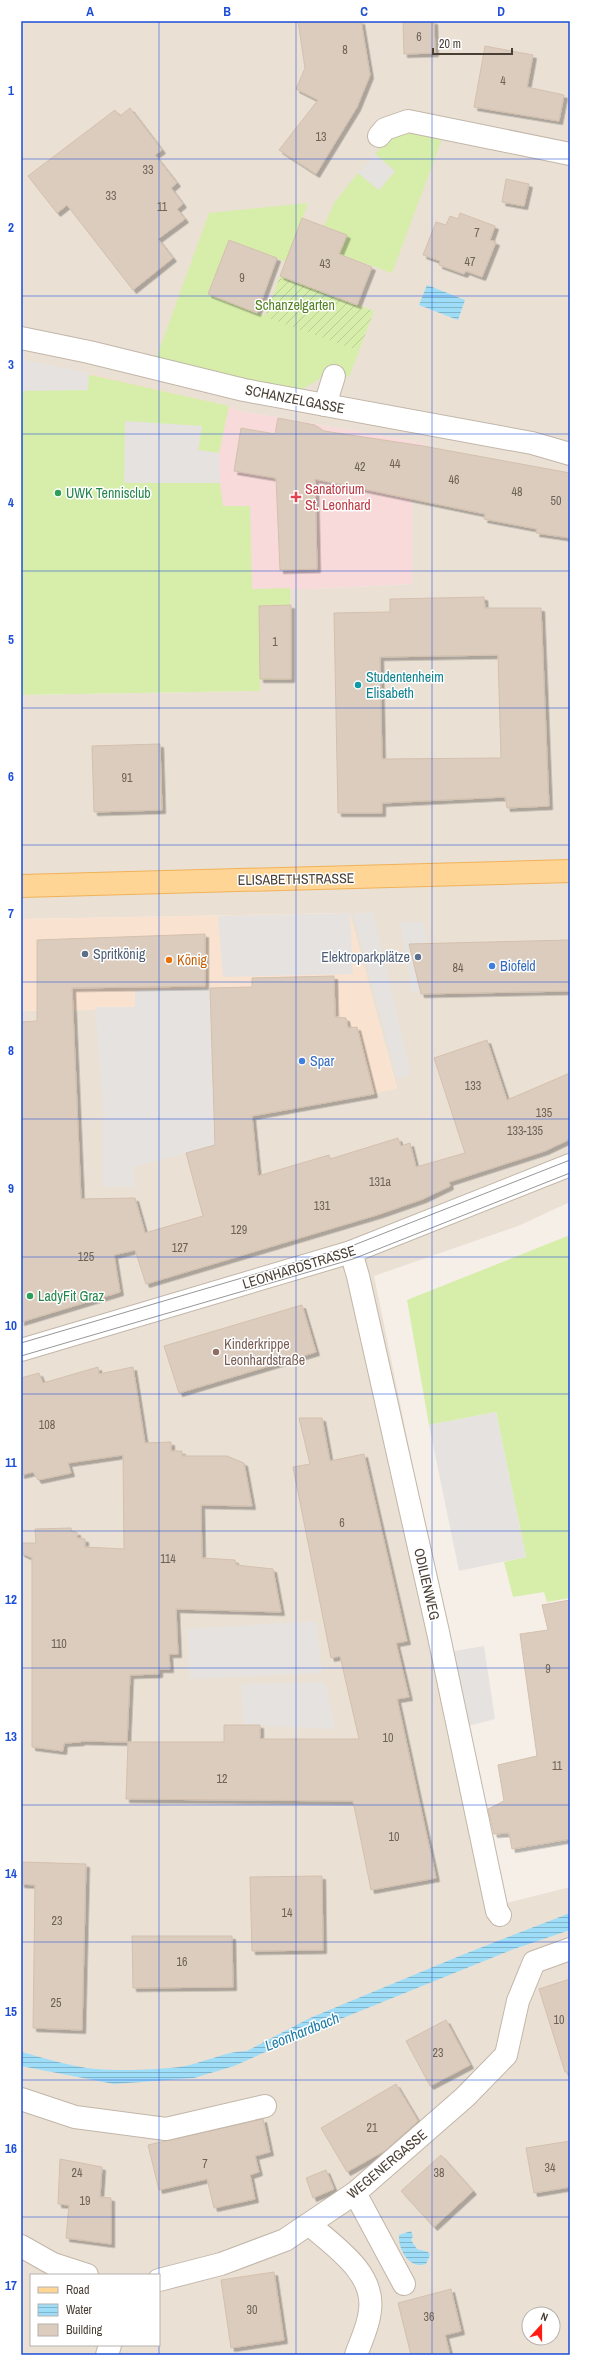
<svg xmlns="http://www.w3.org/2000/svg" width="591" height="2376" viewBox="0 0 591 2376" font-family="'Archivo Narrow',sans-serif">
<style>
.residential{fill:#eae0d4;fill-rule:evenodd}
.commercial{fill:#f9e3d0}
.medical{fill:#f7dad9}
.grass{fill:#d7eeab}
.garden{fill:url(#garden-furrows)}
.parking{fill:#e6e2df}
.water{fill:url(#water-rules)}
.building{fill:#dbccbe;stroke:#d4c0ad;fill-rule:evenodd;filter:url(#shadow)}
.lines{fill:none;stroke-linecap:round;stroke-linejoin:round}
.minor-casing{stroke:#c2b6a8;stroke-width:24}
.major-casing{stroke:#f1b259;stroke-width:24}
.minor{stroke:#fff;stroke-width:22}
.major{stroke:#ffd596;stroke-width:22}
.tram{stroke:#979797;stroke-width:1}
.grid{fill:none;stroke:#1d4ed8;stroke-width:1;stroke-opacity:0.55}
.leisure-dot{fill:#2e9e5b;stroke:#fff;stroke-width:1.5}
.health-dot{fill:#e0444e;stroke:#fff;stroke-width:1.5}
.culture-dot{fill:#0f9aa8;stroke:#fff;stroke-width:1.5}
.service-dot{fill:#5c6f8a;stroke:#fff;stroke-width:1.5}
.food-dot{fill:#e8710a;stroke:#fff;stroke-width:1.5}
.shop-dot{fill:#3f7fe0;stroke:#fff;stroke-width:1.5}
.education-dot{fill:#8d6e63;stroke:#fff;stroke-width:1.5}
.labels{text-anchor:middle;stroke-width:3;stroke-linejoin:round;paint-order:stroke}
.number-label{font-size:12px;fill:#6e6257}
.park-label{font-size:14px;fill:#518221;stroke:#fff}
.street-label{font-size:14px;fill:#493f35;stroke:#fff}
.health-label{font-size:14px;fill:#be3a42;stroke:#fff;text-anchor:start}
.leisure-label{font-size:14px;fill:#27864d;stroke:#fff;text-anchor:start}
.culture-label{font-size:14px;fill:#0d838f;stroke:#fff;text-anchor:start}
.service-label{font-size:14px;fill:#4e5e75;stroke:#fff;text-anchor:start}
.food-label{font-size:14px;fill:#c56008;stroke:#fff;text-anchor:start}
.shop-label{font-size:14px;fill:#366cbe;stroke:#fff;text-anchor:start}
.education-label{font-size:14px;fill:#785e54;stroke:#fff;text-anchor:start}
.water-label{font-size:15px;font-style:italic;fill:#1f7da7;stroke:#fff}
.neatline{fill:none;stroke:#1d4ed8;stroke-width:1.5}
.grid-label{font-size:13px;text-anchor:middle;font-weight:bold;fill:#1d4ed8}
</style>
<defs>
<pattern id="garden-furrows" width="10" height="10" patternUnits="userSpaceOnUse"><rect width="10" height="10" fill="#d7eeab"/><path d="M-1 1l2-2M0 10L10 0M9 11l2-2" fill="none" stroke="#bacd94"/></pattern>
<pattern id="water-rules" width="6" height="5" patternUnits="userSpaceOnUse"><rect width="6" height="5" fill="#9dddf8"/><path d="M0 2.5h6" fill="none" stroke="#82b5ca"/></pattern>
<filter id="shadow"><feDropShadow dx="3.5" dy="3.5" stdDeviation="0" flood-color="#0004"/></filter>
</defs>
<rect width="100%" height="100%" fill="#f5efe7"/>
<!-- residential -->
<path class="residential" d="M21,21H570V1202L518,1226L374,1276L443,1613L507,1903L570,1887V2355H21V1011L95,1010V1007L135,990L225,988L248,1117L397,1088L349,913L21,919V695L259,691L260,679H291L290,588L313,589L412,584V500L424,443L239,411L229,406L21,359ZM31,2275H159V2345H31ZM529,2314H553V2338H529Z"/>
<!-- commercial -->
<polygon class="commercial" points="350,913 397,1089 248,1117 225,988 135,990 135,1007 95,1007 95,1010 21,1011 21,919"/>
<!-- medical -->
<polygon class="medical" points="89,373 229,406 239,411 424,443 412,500 412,584 313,589 252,589 170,533"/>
<!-- grass -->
<g class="grass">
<polygon points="409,131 442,139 392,273 339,254 347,235 324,226 334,203 358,173 379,190 395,171 375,154 390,137"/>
<polygon points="308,203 286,262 229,240 208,294 359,351 349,377 327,369 318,380 299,391 156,359 209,213"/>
<polygon points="21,359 229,406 219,453 198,450 202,426 124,483 220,483 223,506 250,506 252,589 290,588 291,679 260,680 260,691 21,695"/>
<polygon points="570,1235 570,1598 547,1602 544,1592 513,1597 504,1562 526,1557 496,1412 429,1425 407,1300"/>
</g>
<!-- garden -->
<polygon class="garden" points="280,276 374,311 359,351 265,317"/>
<!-- parking -->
<g class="parking">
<polygon points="375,154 395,171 379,190 358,173"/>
<polygon points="21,359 89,373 88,390 21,391"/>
<polygon points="125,421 202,426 198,450 219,453 220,483 124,483"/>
<polygon points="373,912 411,1075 397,1079 353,914"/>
<polygon points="350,913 353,974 223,977 218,916"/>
<polygon points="400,922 423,922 438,992 412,992"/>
<polygon points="210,988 215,1145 134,1167 135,1187 103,1187 103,1103 95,1007 135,1007 135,990"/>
<polygon points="496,1412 526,1557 459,1571 429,1425"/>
<polygon points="316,1621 322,1673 190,1679 187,1629"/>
<polygon points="484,1646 495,1719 468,1726 454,1651"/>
<polygon points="325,1682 335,1729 244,1725 241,1684"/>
</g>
<!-- water -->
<g class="water">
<polygon points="427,285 465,300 458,320 419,305"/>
<path d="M570,1913V1930L511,1950L328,2024L234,2066L194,2078L114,2084L21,2066V2052C45,2058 71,2067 96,2069C121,2071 154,2070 179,2067C202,2064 225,2051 247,2051L310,2018L462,1955Z"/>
<path d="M411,2231L413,2236L411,2240L417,2249L428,2252L430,2255L426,2264C409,2270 398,2249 399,2235Z"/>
</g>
<!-- building -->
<g class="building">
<polygon points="298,21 361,21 370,75 357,107 316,174 279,150 318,100 296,89 305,68"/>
<polygon points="403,21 434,21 435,53 404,54"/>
<polygon points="485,46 533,55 527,87 564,95 559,121 474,107"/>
<polygon points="130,108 162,150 155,155 177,183 171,188 183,204 177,209 185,219 158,239 173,258 133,290 67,205 57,213 28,176 115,110 120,116"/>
<polygon points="506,179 529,184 524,206 502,202"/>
<polygon points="460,213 495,226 490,240 496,242 482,277 466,271 464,274 439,265 440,261 423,255 436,222 446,225 450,216 458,219"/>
<polygon points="302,218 347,235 339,254 372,267 357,305 280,276"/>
<polygon points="229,240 277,258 257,313 208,294"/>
<polygon points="278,418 315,425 324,431 423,446 570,473 570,538 536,533 537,529 484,519 485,514 315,479 317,569 280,570 276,478 234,471 241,428 275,434"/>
<path d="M484,597L485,608H541L549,806L507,808L505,797L382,803V813H338L334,613L390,612V599ZM498,655L501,758L382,759L380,657Z"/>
<polygon points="291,605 291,679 260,679 259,606"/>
<polygon points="160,744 162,810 94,812 92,746"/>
<polygon points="205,934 205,986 72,988 81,1199 135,1198 145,1233 203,1216 186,1153 215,1145 210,988 252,987 252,978 334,976 335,1017 346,1018 348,1028 357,1027 374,1094 252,1116 258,1176 329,1155 330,1159 398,1138 401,1146 410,1143 416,1167 465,1153 434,1058 487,1040 507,1100 570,1073 570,1139 545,1151 449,1182 450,1186 423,1199 380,1214 146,1284 135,1250 114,1255 120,1292 21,1322 21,1022 37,1021 37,940"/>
<polygon points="570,940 570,991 421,994 409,944"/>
<polygon points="302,1305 316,1352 179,1393 164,1346"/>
<polygon points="98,1367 99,1374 133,1367 145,1443 171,1442 171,1451 182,1451 182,1456 227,1456 244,1463 252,1506 201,1505 202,1558 235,1560 236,1565 273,1569 281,1612 176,1609 178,1654 169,1654 170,1669 159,1669 159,1674 130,1675 127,1742 81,1741 81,1742 64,1743 63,1751 32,1747 32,1558 21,1553 21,1543 36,1543 35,1529 71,1528 72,1532 77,1532 77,1538 85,1539 85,1547 124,1549 123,1455 68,1463 71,1473 38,1480 33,1472 21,1475 21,1378 39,1373 43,1383"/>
<polygon points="299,1418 322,1418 330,1461 364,1454 407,1641 396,1643 409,1697 397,1699 436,1878 371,1890 353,1801 126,1799 128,1742 224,1742 224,1725 260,1725 260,1739 359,1739 340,1656 331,1658 293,1467 310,1464"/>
<polygon points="570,1600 570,1839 512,1849 509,1833 494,1834 488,1809 504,1801 498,1765 537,1756 520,1634 548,1630 542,1605"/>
<polygon points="21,1862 86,1864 82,2030 33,2028 35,1885 21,1884"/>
<polygon points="322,1876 323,1950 252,1951 250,1877"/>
<polygon points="132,1936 232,1936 233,1987 133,1988"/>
<polygon points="570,1979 570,2072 565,2072 539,1989"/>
<polygon points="446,2020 470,2065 430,2086 406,2041"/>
<polygon points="396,2084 418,2121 386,2150 347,2172 321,2128"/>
<polygon points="263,2119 270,2152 255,2156 259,2172 250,2175 255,2199 214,2208 207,2179 159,2190 148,2145"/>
<polygon points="570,2141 570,2187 534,2193 526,2148"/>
<polygon points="441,2155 473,2191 434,2227 401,2191"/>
<polygon points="60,2159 102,2167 100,2197 111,2198 111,2244 66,2238 69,2205 58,2204"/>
<polygon points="326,2170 334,2189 313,2198 306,2178"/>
<polygon points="274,2272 284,2340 231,2348 221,2280"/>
<polygon points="451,2289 461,2331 445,2335 450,2355 411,2355 398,2303"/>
</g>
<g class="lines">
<defs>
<g id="minor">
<polyline points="379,136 385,129 408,121 570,154"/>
<polyline points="21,338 89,352 244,390 532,443 570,454"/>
<polyline points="325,405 334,376"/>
<polyline points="351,1252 358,1276 438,1632 497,1911 500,1915"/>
<polyline points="21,1350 351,1252 570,1165"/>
<polyline points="21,2099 75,2117 166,2129 265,2106"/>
<polyline points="355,2193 404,2284"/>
<path d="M310,2225C335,2247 375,2273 370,2310C369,2325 361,2341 356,2355"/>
<polyline points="21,2246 53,2264 87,2275"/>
<polyline points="159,2280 221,2264 285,2240 355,2193 465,2097 506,2055 518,2001 534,1962 570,1949"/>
<polyline points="107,2355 110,2345"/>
</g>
<polyline id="major" points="21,886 570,871"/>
</defs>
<!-- minor casing -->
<use href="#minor" class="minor-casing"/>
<!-- major casing -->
<use href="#major" class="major-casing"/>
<!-- minor -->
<use href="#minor" class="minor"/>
<!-- major -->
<use href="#major" class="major"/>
<!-- tram -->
<g class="tram">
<polyline points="21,1343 354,1245 570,1160"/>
<polyline points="21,1356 353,1259 570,1173"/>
</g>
</g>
<!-- grid -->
<path class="grid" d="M159,21V2275M296,21V2355M432,21V2355M21,159H570M21,296H570M21,434H570M21,571H570M21,708H570M21,845H570M21,982H570M21,1119H570M21,1257H570M21,1394H570M21,1531H570M21,1668H570M21,1805H570M21,1942H570M21,2080H570M21,2217H570M159,2345V2355"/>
<!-- markers -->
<g class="leisure-dot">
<circle cx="58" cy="493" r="4"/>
<circle cx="30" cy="1296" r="4"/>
</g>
<path class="health-dot" d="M294 491h4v4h4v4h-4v4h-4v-4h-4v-4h4z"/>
<circle class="culture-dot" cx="358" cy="685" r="4"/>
<g class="service-dot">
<circle cx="85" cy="954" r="4"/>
<circle cx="418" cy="957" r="4"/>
</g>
<circle class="food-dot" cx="169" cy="960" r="4"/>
<g class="shop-dot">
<circle cx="492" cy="966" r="4"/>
<circle cx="302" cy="1061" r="4"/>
</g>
<circle class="education-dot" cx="216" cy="1352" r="4"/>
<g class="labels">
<!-- number labels -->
<g class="number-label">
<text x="419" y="41">6</text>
<text x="345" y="54">8</text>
<text x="503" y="85">4</text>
<text x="321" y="141">13</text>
<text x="148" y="174">33</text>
<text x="111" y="200">33</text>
<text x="162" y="211">11</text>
<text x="477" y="237">7</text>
<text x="470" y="266">47</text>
<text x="325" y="268">43</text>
<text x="242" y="282">9</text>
<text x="395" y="468">44</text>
<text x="360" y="471">42</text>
<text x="454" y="484">46</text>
<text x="517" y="496">48</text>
<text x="556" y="505">50</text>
<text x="275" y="646">1</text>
<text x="127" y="782">91</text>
<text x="458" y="972">84</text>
<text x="473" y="1090">133</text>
<text x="544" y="1117">135</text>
<text x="525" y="1135">133-135</text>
<text x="380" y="1186">131a</text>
<text x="322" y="1210">131</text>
<text x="239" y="1234">129</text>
<text x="180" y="1252">127</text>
<text x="86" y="1261">125</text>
<text x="47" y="1429">108</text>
<text x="342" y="1527">6</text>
<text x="168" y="1563">114</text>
<text x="59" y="1648">110</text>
<text x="548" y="1673">9</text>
<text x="388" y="1742">10</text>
<text x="557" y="1770">11</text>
<text x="222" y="1783">12</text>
<text x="394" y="1841">10</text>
<text x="287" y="1917">14</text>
<text x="57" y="1925">23</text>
<text x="182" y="1966">16</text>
<text x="56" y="2007">25</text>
<text x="559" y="2024">10</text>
<text x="438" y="2057">23</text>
<text x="372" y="2132">21</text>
<text x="205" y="2168">7</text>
<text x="550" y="2172">34</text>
<text x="77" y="2177">24</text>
<text x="439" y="2177">38</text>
<text x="85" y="2205">19</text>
<text x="252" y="2314">30</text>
<text x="429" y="2321">36</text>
</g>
<!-- park labels -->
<g class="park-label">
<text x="295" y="310">Schanzelgarten</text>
</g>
<!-- street labels -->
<g class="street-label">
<text transform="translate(295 399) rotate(11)" y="5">SCHANZELGASSE</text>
<text transform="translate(296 879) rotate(-1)" y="5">ELISABETHSTRASSE</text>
<text transform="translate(299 1267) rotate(-17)" y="5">LEONHARDSTRASSE</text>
<text transform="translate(427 1584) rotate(77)" y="5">ODILIENWEG</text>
<text transform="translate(387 2164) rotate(-40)" y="5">WEGENERGASSE</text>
</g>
<!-- health labels -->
<g class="health-label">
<text x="305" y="494">Sanatorium<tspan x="305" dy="16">St. Leonhard</tspan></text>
</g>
<!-- leisure labels -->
<g class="leisure-label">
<text x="66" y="498">UWK Tennisclub</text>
<text x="38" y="1301">LadyFit Graz</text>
</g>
<!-- culture labels -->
<g class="culture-label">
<text x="366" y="682">Studentenheim<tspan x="366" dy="16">Elisabeth</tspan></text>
</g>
<!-- service labels -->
<g class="service-label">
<text x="93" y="959">Spritkönig</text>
<text x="410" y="962" text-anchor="end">Elektroparkplätze</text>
</g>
<!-- food labels -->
<g class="food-label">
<text x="177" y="965">König</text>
</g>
<!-- shop labels -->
<g class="shop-label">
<text x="500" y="971">Biofeld</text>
<text x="310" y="1066">Spar</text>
</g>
<!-- education labels -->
<g class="education-label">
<text x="224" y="1349">Kinderkrippe<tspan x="224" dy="16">Leonhardstraße</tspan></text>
</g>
<!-- water labels -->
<g class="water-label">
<text transform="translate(302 2032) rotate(-22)" y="5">Leonhardbach</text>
</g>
</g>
<!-- border -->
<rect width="591" height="2376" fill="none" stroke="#ffffff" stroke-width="44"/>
<!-- legend -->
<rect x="30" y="2274" width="130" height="72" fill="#ffffff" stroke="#b6b2ae"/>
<rect x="38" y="2287" width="20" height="6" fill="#ffd596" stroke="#b6b2ae"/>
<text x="66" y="2294" font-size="12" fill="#493f35">Road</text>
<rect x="38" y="2304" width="20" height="12" fill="url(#water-rules)" stroke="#b6b2ae"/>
<text x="66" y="2314" font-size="12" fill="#493f35">Water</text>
<rect x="38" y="2324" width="20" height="12" fill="#dbccbe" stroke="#b6b2ae"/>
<text x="66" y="2334" font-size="12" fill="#493f35">Building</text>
<!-- north arrow -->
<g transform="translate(541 2326) rotate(21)"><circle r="19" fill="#ffffff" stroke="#b6b2ae"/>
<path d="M0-3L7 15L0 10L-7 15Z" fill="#ff1d14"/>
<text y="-6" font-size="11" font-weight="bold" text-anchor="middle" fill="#493f35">N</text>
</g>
<!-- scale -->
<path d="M433 48v6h79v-6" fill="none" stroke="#493f35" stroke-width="2"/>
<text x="439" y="48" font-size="12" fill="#493f35" stroke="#ffffff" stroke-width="3" paint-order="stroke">20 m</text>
<rect x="22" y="22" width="547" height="2332" class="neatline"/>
<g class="grid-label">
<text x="90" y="16">A</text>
<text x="227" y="16">B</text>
<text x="364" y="16">C</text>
<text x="501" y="16">D</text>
<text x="11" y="95">1</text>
<text x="11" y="232">2</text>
<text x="11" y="369">3</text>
<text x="11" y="507">4</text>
<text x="11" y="644">5</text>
<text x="11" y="781">6</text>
<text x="11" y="918">7</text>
<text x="11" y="1055">8</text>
<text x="11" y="1193">9</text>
<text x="11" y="1330">10</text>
<text x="11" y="1467">11</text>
<text x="11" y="1604">12</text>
<text x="11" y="1741">13</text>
<text x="11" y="1878">14</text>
<text x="11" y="2016">15</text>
<text x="11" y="2153">16</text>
<text x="11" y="2290">17</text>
</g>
</svg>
